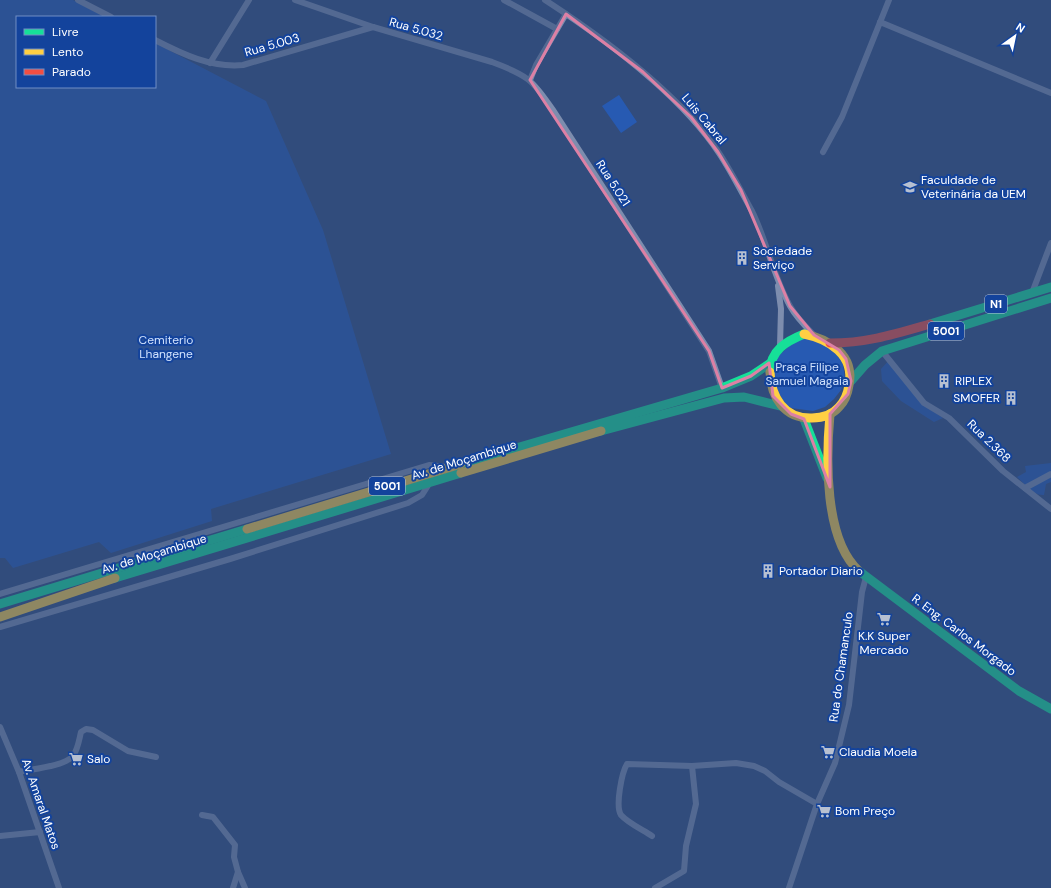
<svg xmlns="http://www.w3.org/2000/svg" width="1051" height="888" viewBox="0 0 1051 888" font-family="'DM Sans',sans-serif">
<style>
.green{fill:#275ab2}
.lines{fill:none;stroke-linecap:round;stroke-linejoin:round}
.street{stroke:#7d8dae;stroke-width:6}
.fast{stroke:#16e098;stroke-width:9}
.slow{stroke:#ffcf43;stroke-width:9}
.jam{stroke:#f24e42;stroke-width:9}
.marked{fill:none;stroke:#dd80a5;stroke-width:3;stroke-linejoin:round}
.labels{text-anchor:middle;stroke-width:4;stroke-linejoin:round;paint-order:stroke}
.shield{fill:#13439c;stroke:#b8c7e1;stroke-width:1}
.shield-label{font-size:11px;font-weight:bold;fill:#fff}
.street-label{font-size:12px;fill:#fff;stroke:#13439c}
.poi-label{font-size:12px;fill:#fff;stroke:#13439c;text-anchor:start}
.park-label{font-size:12px;fill:#d0e1fd;stroke:#13439c}
</style>
<rect width="100%" height="100%" fill="#324c7c"/>
<!-- green -->
<g class="green">
<polygon points="0,0 73,0 105,17 17,17 17,87 155,87 155,43 266,101 323,230 391,454 211,509 212,521 111,553 99,542 13,568 5,558 0,558"/>
<polygon points="619,95 637,122 621,133 602,106"/>
<polygon points="801,335 841,352 845,378 841,390 834,399 825,407 813,411 791,408 786,405 770,379 772,362"/>
<polygon points="891,358 922,404 943,418 934,422 901,401 882,381 881,369"/>
<path d="M1051,463V482L1046,484L1044,495C1033,496 1024,483 1017,477L1026,472L1025,466Z"/>
</g>
<g class="lines">
<!-- street -->
<g class="street">
<polyline points="78,0 111,17"/>
<path d="M295,0L373,27L492,62C527,75 532,79 553,110L709,351L722,388"/>
<polyline points="504,0 557,29"/>
<path d="M545,0C605,39 679,93 719,153C731,171 741,191 752,211C767,241 773,276 790,306C796,317 804,325 813,334"/>
<polyline points="880,22 1051,93"/>
<path d="M155,40C182,54 211,68 243,65L373,27"/>
<polyline points="210,63 249,0"/>
<polyline points="530,80 536,65 566,14"/>
<polyline points="823,152 842,117 889,0"/>
<polyline points="778,286 781,309 780,346"/>
<polyline points="1032,293 1051,243"/>
<polyline points="882,351 924,403 949,418 1003,471 1051,509"/>
<polyline points="1025,488 1051,474"/>
<polyline points="0,594 429,465 447,467"/>
<polyline points="0,627 230,559 408,503 422,495 429,484"/>
<polyline points="0,727 19,772 59,888"/>
<path d="M19,772C32,769 65,766 73,756C78,749 79,740 81,732L86,729L93,730L128,751L156,757"/>
<polyline points="817,804 835,763 849,705 862,592 866,577"/>
<polyline points="202,815 213,817 235,845 234,857 238,872 233,888"/>
<polyline points="0,836 40,832"/>
<path d="M652,836C643,830 628,823 621,815C615,806 622,772 627,764L692,766L736,763L754,766L765,771L779,782L817,804L789,888"/>
<polyline points="238,872 245,888"/>
<polyline points="655,888 684,871 686,846 696,804 692,766"/>
</g>
<!-- fast -->
<g class="fast">
<polyline points="930,324 1051,287"/>
<path d="M770,372C770,350 787,341 804,334"/>
<polyline points="851,381 865,365 882,351 1051,298"/>
<polyline points="804,419 827,478"/>
<polyline points="601,431 724,398 744,397 780,406"/>
<polyline points="461,464 722,388 751,376 772,362"/>
<polyline points="859,571 1019,691 1051,709"/>
<polyline points="115,578 461,473"/>
<polyline points="0,604 247,529"/>
</g>
<!-- slow -->
<g class="slow">
<path d="M770,372C771,397 784,419 812,418C822,418 832,415 839,407C845,401 848,392 849,385C855,355 829,339 804,334"/>
<path d="M830,414C826,458 824,540 859,571"/>
<polyline points="461,473 601,431"/>
<polyline points="247,529 461,464"/>
<polyline points="0,617 115,578"/>
</g>
<!-- jam -->
<path class="jam" d="M830,343C867,343 895,334 930,324"/>
</g>
<!-- marked area -->
<path d="M0 0H1051V888H0ZM566,14L643,72L691,117L718,152L741,190L790,306L814,335L839,350L846,359L851,381L848,394L830,414V487L804,419L791,414L773,396L769,363L751,376L722,388L709,351L530,80Z" fill="#324c7c" fill-opacity=".55" fill-rule="evenodd"/>
<path class="marked" d="M566,14L643,72L691,117L718,152L741,190L790,306L814,335L839,350L846,359L851,381L848,394L830,414V487L804,419L791,414L773,396L769,363L751,376L722,388L709,351L530,80Z"/>
<!-- icons -->
<defs>
<symbol id="university-bare" viewBox="-9 -9 18 18"><path d="M0-5L7-2L0 1L-7-2ZM-4 1L0 2.5L4 1V4Q0 6-4 4Z" fill="#b7c0d1" stroke="#13439c" stroke-width="2.5" paint-order="stroke"/></symbol>
<symbol id="building-bare" viewBox="-9 -9 18 18"><path d="M-4-6H4V6H1V3H-1V6H-4ZM-2.5-4.3h1.7v1.8h-1.7ZM.8-4.3h1.7v1.8H.8ZM-2.5-1h1.7V.8h-1.7ZM.8-1h1.7V.8H.8Z" fill="#b7c0d1" stroke="#13439c" stroke-width="2.5" paint-order="stroke"/></symbol>
<symbol id="supermarket-bare" viewBox="-9 -9 18 18"><path d="M-6-5.5h2.5l.6 2H6L4.5 2H-2.5L-4.4-4H-6ZM-1.5 3.2a1.3 1.3 0 1 0 .1 0ZM3 3.2a1.3 1.3 0 1 0 .1 0Z" fill="#b7c0d1" stroke="#13439c" stroke-width="2.5" paint-order="stroke"/></symbol>
</defs>
<g fill-rule="evenodd">
<use href="#university-bare" x="900" y="177" width="20" height="20"/>
<use href="#building-bare" x="732" y="248" width="20" height="20"/>
<use href="#building-bare" x="934" y="371" width="20" height="20"/>
<use href="#building-bare" x="1001" y="388" width="20" height="20"/>
<use href="#building-bare" x="758" y="561" width="20" height="20"/>
<use href="#supermarket-bare" x="874" y="609" width="20" height="20"/>
<use href="#supermarket-bare" x="818" y="742" width="20" height="20"/>
<use href="#supermarket-bare" x="66" y="749" width="20" height="20"/>
<use href="#supermarket-bare" x="814" y="801" width="20" height="20"/>
</g>
<g class="labels">
<!-- shield labels -->
<g class="shield">
<rect x="985" y="295" width="22" height="18" rx="3"/>
<rect x="928" y="322" width="36" height="18" rx="3"/>
<rect x="369" y="477" width="36" height="18" rx="3"/>
</g>
<g class="shield-label">
<text x="996" y="308">N1</text>
<text x="946" y="335">5001</text>
<text x="387" y="490">5001</text>
</g>
<!-- street labels -->
<g class="street-label">
<text transform="translate(416 29) rotate(16)" y="4">Rua 5.032</text>
<text transform="translate(272 45) rotate(-16)" y="4">Rua 5.003</text>
<text transform="translate(704 119) rotate(50)" y="4">Luis Cabral</text>
<text transform="translate(613 183) rotate(57)" y="4">Rua 5.021</text>
<text transform="translate(989 441) rotate(44)" y="4">Rua 2.368</text>
<text transform="translate(464 460) rotate(-17)" y="4">Av. de Moçambique</text>
<text transform="translate(154 554) rotate(-17)" y="4">Av. de Moçambique</text>
<text transform="translate(964 635) rotate(37)" y="4">R. Eng. Carlos Morgado</text>
<text transform="translate(841 667) rotate(-82)" y="4">Rua do Chamanculo</text>
<text transform="translate(41 804) rotate(71)" y="4">Av. Amaral Matos</text>
</g>
<!-- poi labels -->
<g class="poi-label">
<text x="921" y="184">Faculdade de<tspan x="921" dy="14">Veterinária da UEM</tspan></text>
<text x="753" y="255">Sociedade<tspan x="753" dy="14">Serviço</tspan></text>
<text x="955" y="385">RIPLEX</text>
<text x="1000" y="402" text-anchor="end">SMOFER</text>
<text x="779" y="575">Portador Diario</text>
<text x="884" y="640" text-anchor="middle">K.K Super<tspan x="884" dy="14">Mercado</tspan></text>
<text x="839" y="756">Claudia Moela</text>
<text x="87" y="763">Salo</text>
<text x="835" y="815">Bom Preço</text>
</g>
<!-- park labels -->
<g class="park-label">
<text x="166" y="344">Cemiterio<tspan x="166" dy="14">Lhangene</tspan></text>
<text x="807" y="371">Praça Filipe<tspan x="807" dy="14">Samuel Magaia</tspan></text>
</g>
</g>
<!-- legend -->
<rect x="16" y="16" width="140" height="72" fill="#13439c" stroke="#718ec4"/>
<rect x="24" y="29" width="20" height="6" fill="#16e098" stroke="#718ec4"/>
<text x="52" y="36" font-size="12" fill="#ffffff">Livre</text>
<rect x="24" y="49" width="20" height="6" fill="#ffcf43" stroke="#718ec4"/>
<text x="52" y="56" font-size="12" fill="#ffffff">Lento</text>
<rect x="24" y="69" width="20" height="6" fill="#f24e42" stroke="#718ec4"/>
<text x="52" y="76" font-size="12" fill="#ffffff">Parado</text>
<!-- north arrow -->
<g transform="translate(1015 36) rotate(33)" stroke="#13439c" stroke-width="3" paint-order="stroke">
<path d="M0-3L7 15L0 10L-7 15Z" fill="#ffffff"/>
<text y="-6" font-size="11" font-weight="bold" text-anchor="middle" fill="#ffffff">N</text>
</g>
</svg>
